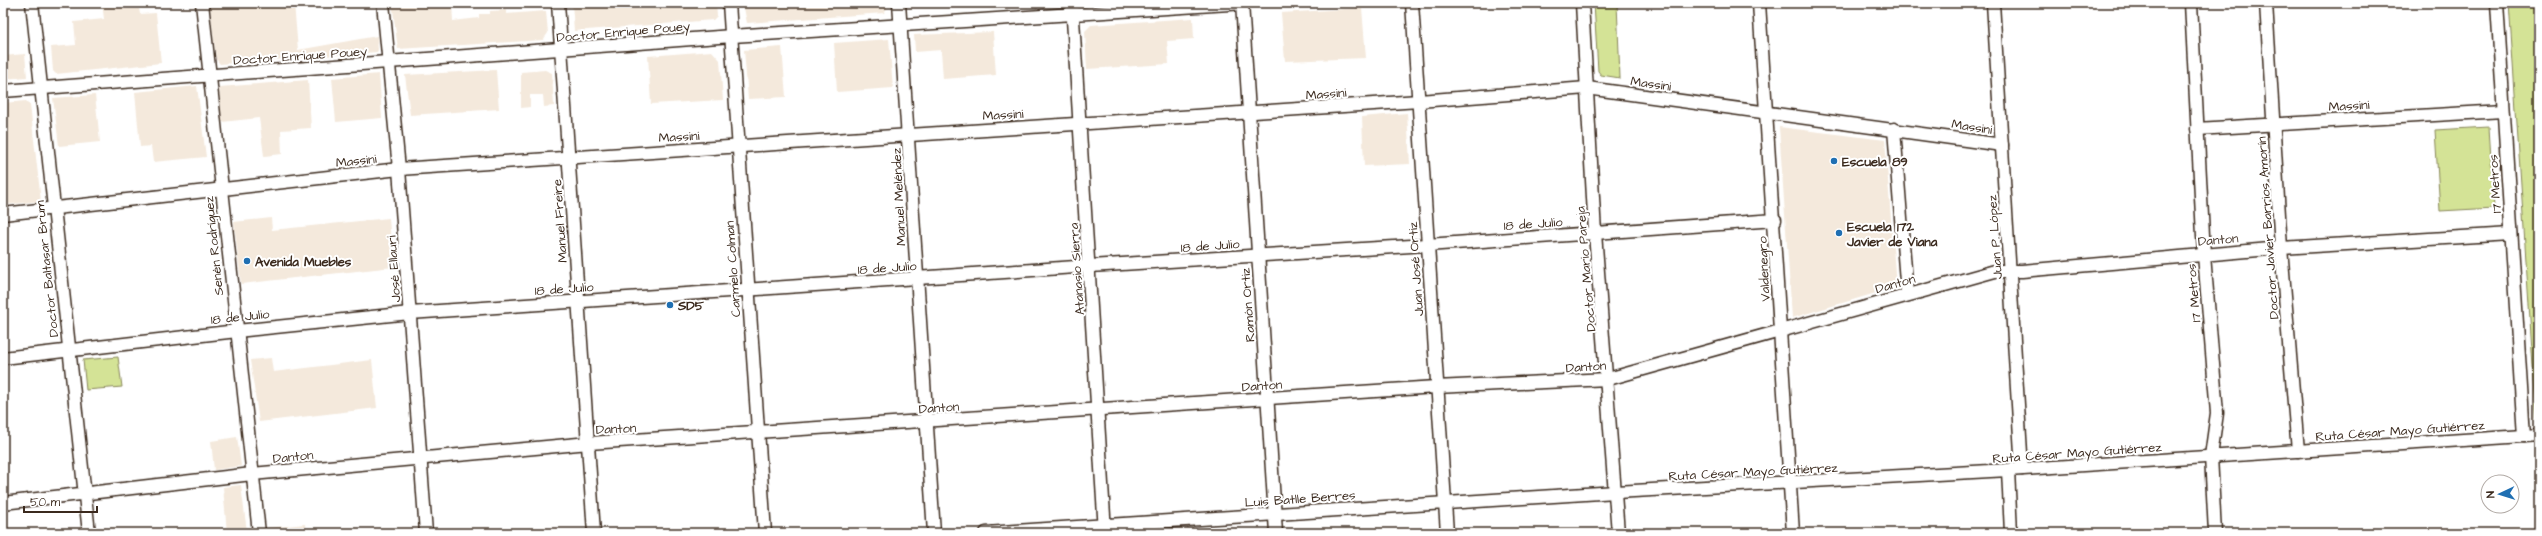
<svg xmlns="http://www.w3.org/2000/svg" width="2542" height="536" viewBox="0 0 2542 536" font-family="'Architects Daughter',sans-serif">
<style>
.built{fill:#f4e9dc}
.green{fill:#d4e396;stroke:#88865a}
.lines{fill:none;stroke-linecap:round;stroke-linejoin:round}
.minor-casing{stroke:#3b2a1e;stroke-width:15}
.minor{stroke:#fff;stroke-width:12}
.poi-dot{fill:#1f6fb2;stroke:#fff;stroke-width:1.5}
.labels{text-anchor:middle;stroke-width:4;stroke-linejoin:round;paint-order:stroke}
.street-label{font-size:13px;fill:#3b2a1e;stroke:#fff}
.poi-label{font-size:13px;font-weight:bold;fill:#3b2a1e;stroke:#fff;text-anchor:start}
</style>
<rect width="100%" height="100%" fill="#fff"/>
<filter id="ink" filterUnits="userSpaceOnUse"><feTurbulence type="fractalNoise" baseFrequency=".025" numOctaves="2"/><feDisplacementMap in="SourceGraphic" scale="8" xChannelSelector="R" yChannelSelector="G"/><feConvolveMatrix kernelMatrix="1 2 1 2 8 2 1 2 1" color-interpolation-filters="sRGB"/></filter>
<g filter="url(#ink)">
<!-- built -->
<g class="built">
<polygon points="102,3 138,3 140,14 156,13 161,63 56,74 53,71 51,47 76,45 74,22 104,19"/>
<polygon points="254,3 294,3 298,50 377,36 378,50 377,52 220,64 216,59 210,7"/>
<polygon points="392,3 452,3 453,21 479,18 479,14 490,14 490,11 506,10 506,14 546,11 548,33 543,40 398,49"/>
<polygon points="572,3 716,3 717,16 713,20 574,31"/>
<polygon points="743,3 887,3 887,8 884,13 747,23"/>
<polygon points="1362,8 1366,58 1285,61 1281,13"/>
<polygon points="1193,18 1194,39 1167,41 1169,64 1087,69 1085,31 1091,25"/>
<polygon points="993,32 996,75 943,79 941,50 915,52 914,35"/>
<polygon points="889,39 893,88 837,92 834,43"/>
<polygon points="782,47 786,97 748,99 744,50"/>
<polygon points="712,51 720,60 723,100 651,104 648,56"/>
<polygon points="25,54 27,77 3,79 3,56"/>
<polygon points="496,70 499,109 410,115 405,75"/>
<polygon points="545,70 552,73 554,106 544,107 543,95 530,95 530,107 521,108 521,72"/>
<polygon points="379,74 382,118 336,122 332,78"/>
<polygon points="308,80 311,128 281,130 282,154 264,156 259,118 222,122 219,87"/>
<polygon points="197,86 206,157 153,162 151,146 140,147 135,92"/>
<polygon points="95,95 100,142 59,146 53,98"/>
<polygon points="26,101 30,105 41,201 3,205 3,103"/>
<polygon points="1407,113 1410,164 1364,166 1362,117"/>
<polygon points="1779,127 1885,140 1896,287 1792,318"/>
<polygon points="389,218 393,267 241,284 234,222 271,218 272,230"/>
<polygon points="271,358 273,372 372,360 377,408 259,422 250,360"/>
<polygon points="237,437 241,466 214,470 211,441"/>
<polygon points="241,485 247,532 227,533 223,487"/>
<polygon points="305,524 306,533 268,533 268,528"/>
</g>
<!-- green -->
<g class="green">
<polygon points="1594,3 1617,3 1620,78 1601,75 1598,71"/>
<polygon points="2509,3 2539,3 2539,426 2537,426"/>
<polygon points="2489,127 2494,208 2440,211 2435,130"/>
<polygon points="118,357 122,387 86,390 83,360"/>
</g>
<g class="lines">
<defs>
<g id="minor">
<polyline points="32,3 89,533"/>
<polyline points="202,3 259,533"/>
<polyline points="383,3 399,169 426,533"/>
<polyline points="558,3 594,533"/>
<polyline points="729,3 765,533"/>
<polyline points="899,3 934,533"/>
<polyline points="1072,3 1105,532"/>
<polyline points="1242,3 1276,533"/>
<polyline points="1412,3 1447,533"/>
<polyline points="1582,3 1595,233 1618,533"/>
<polyline points="1759,3 1793,533"/>
<polyline points="1993,3 2022,469"/>
<polyline points="2191,3 2204,255 2217,413 2211,456 2215,533"/>
<polyline points="2266,3 2281,248 2298,451"/>
<polyline points="2497,3 2524,436"/>
<polyline points="3,91 732,36 1245,3"/>
<polyline points="1894,129 1907,294"/>
<polyline points="2197,129 2503,111"/>
<polyline points="3,214 399,169 1419,101 1587,88 2002,145"/>
<polyline points="3,358 237,331 410,313 1090,266 1427,245 1775,220"/>
<polyline points="2008,470 2011,533"/>
<polyline points="3,503 252,474 589,443 1436,387 1608,379 1995,271 2022,271 2281,248 2511,234"/>
<polyline points="986,533 1616,492 2008,470 2539,435"/>
</g>
</defs>
<!-- minor casing -->
<use href="#minor" class="minor-casing"/>
<!-- minor -->
<use href="#minor" class="minor"/>
</g>
</g>
<!-- markers -->
<g class="poi-dot">
<circle cx="1834" cy="161" r="4"/>
<circle cx="1839" cy="233" r="4"/>
<circle cx="247" cy="261" r="4"/>
<circle cx="670" cy="305" r="4"/>
</g>
<g class="labels">
<!-- street labels -->
<g class="street-label">
<text transform="translate(623 31) rotate(-5)" y="5">Doctor Enrique Pouey</text>
<text transform="translate(300 55) rotate(-4)" y="5">Doctor Enrique Pouey</text>
<text transform="translate(1651 83) rotate(8)" y="5">Massini</text>
<text transform="translate(1326 93) rotate(-4)" y="5">Massini</text>
<text transform="translate(2349 105) rotate(-3)" y="5">Massini</text>
<text transform="translate(1003 114) rotate(-3)" y="5">Massini</text>
<text transform="translate(1972 126) rotate(9)" y="5">Massini</text>
<text transform="translate(679 136) rotate(-3)" y="5">Massini</text>
<text transform="translate(356 160) rotate(-6)" y="5">Massini</text>
<text transform="translate(2494 184) rotate(-94)" y="5">17 Metros</text>
<text transform="translate(898 197) rotate(-93)" y="5">Manuel Meléndez</text>
<text transform="translate(559 221) rotate(-94)" y="5">Manuel Freire</text>
<text transform="translate(1533 223) rotate(-4)" y="5">18 de Julio</text>
<text transform="translate(2267 228) rotate(-94)" y="5">Doctor Javier Barrios Amorín</text>
<text transform="translate(1994 237) rotate(-94)" y="5">Juan P. López</text>
<text transform="translate(2218 239) rotate(-5)" y="5">Danton</text>
<text transform="translate(1210 245) rotate(-4)" y="5">18 de Julio</text>
<text transform="translate(213 246) rotate(-96)" y="5">Senén Rodríguez</text>
<text transform="translate(887 267) rotate(-4)" y="5">18 de Julio</text>
<text transform="translate(46 269) rotate(-96)" y="5">Doctor Baltasar Brum</text>
<text transform="translate(393 269) rotate(-94)" y="5">José Ellauri</text>
<text transform="translate(732 269) rotate(-94)" y="5">Carmelo Colman</text>
<text transform="translate(1076 269) rotate(-94)" y="5">Atanasio Sierra</text>
<text transform="translate(1415 269) rotate(-94)" y="5">Juan José Ortiz</text>
<text transform="translate(1585 269) rotate(-95)" y="5">Doctor Mario Pareja</text>
<text transform="translate(1763 269) rotate(-93)" y="5">Valdenegro</text>
<text transform="translate(1895 283) rotate(-16)" y="5">Danton</text>
<text transform="translate(564 288) rotate(-4)" y="5">18 de Julio</text>
<text transform="translate(2193 293) rotate(-95)" y="5">17 Metros</text>
<text transform="translate(1247 305) rotate(-94)" y="5">Ramón Ortiz</text>
<text transform="translate(240 316) rotate(-6)" y="5">18 de Julio</text>
<text transform="translate(1586 366) rotate(-4)" y="5">Danton</text>
<text transform="translate(1262 385) rotate(-4)" y="5">Danton</text>
<text transform="translate(939 407) rotate(-4)" y="5">Danton</text>
<text transform="translate(616 428) rotate(-3)" y="5">Danton</text>
<text transform="translate(2400 430) rotate(-4)" y="5">Ruta César Mayo Gutiérrez</text>
<text transform="translate(2077 452) rotate(-4)" y="5">Ruta César Mayo Gutiérrez</text>
<text transform="translate(293 456) rotate(-6)" y="5">Danton</text>
<text transform="translate(1753 471) rotate(-3)" y="5">Ruta César Mayo Gutiérrez</text>
<text transform="translate(1300 498) rotate(-4)" y="5">Luis Batlle Berres</text>
</g>
<!-- poi labels -->
<g class="poi-label">
<text x="1842" y="166">Escuela 89</text>
<text x="1847" y="231">Escuela 172<tspan x="1847" dy="15">Javier de Viana</tspan></text>
<text x="255" y="266">Avenida Muebles</text>
<text x="678" y="310">SD5</text>
</g>
</g>
<!-- margin -->
<rect width="2542" height="536" fill="none" stroke="#fff" stroke-width="16"/>
<rect x="8" y="8" width="2526" height="520" fill="none" stroke="#3b2a1e" stroke-width="1.5" filter="url(#ink)"/>
<!-- north arrow -->
<g transform="translate(2500 494) rotate(266)"><circle r="19" fill="#ffffff" stroke="#b1aaa5"/>
<path d="M0-3L7 15L0 10L-7 15Z" fill="#1f6fb2"/>
<text y="-6" font-size="11" font-weight="bold" text-anchor="middle" fill="#3b2a1e">N</text>
</g>
<!-- scale -->
<path d="M24 506v6h73v-6" fill="none" stroke="#3b2a1e" stroke-width="2"/>
<text x="30" y="506" font-size="12" fill="#3b2a1e" stroke="#ffffff" stroke-width="3" paint-order="stroke">50 m</text>
</svg>
